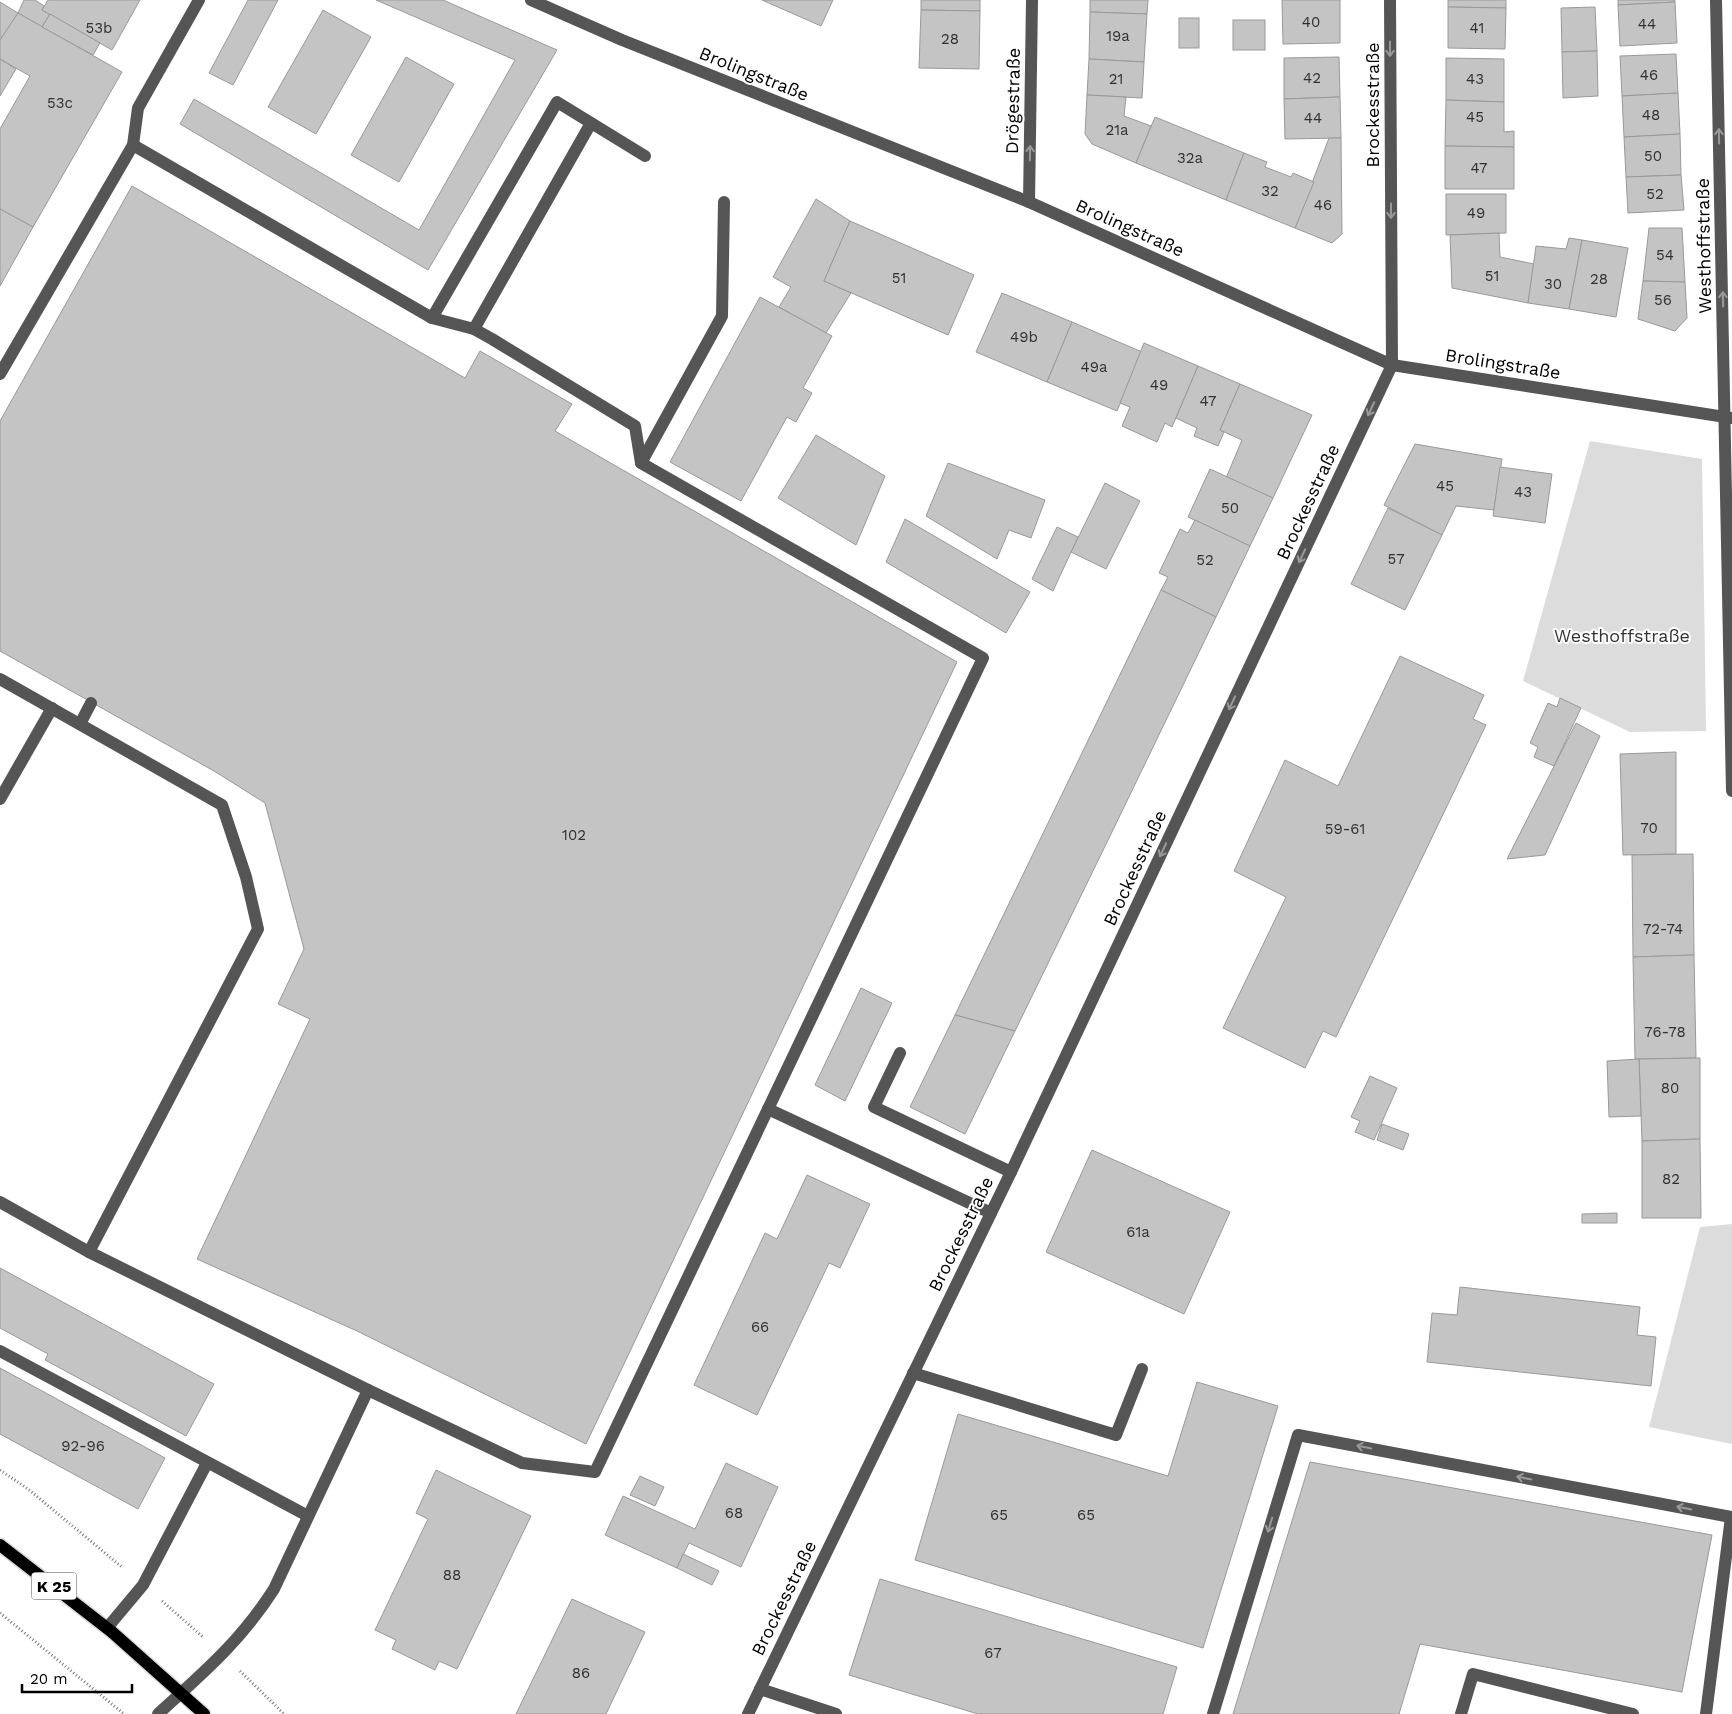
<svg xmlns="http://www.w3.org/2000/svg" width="1732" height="1714" viewBox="0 0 1732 1714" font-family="'Work Sans',sans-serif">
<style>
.green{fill:#dcdcdc}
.building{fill:#c4c4c4;stroke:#999}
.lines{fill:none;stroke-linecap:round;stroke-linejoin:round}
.major-casing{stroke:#dbdbdb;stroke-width:15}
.path{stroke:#777;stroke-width:3;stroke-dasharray:1 2.5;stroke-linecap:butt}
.minor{stroke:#555;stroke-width:12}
.major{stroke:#000;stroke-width:12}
.oneway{stroke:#999}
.labels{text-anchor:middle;stroke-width:4;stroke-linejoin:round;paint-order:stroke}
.number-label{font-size:15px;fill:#313131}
.shield{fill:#fff;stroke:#4c4c4c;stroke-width:1}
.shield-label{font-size:16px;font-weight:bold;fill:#000}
.street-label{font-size:18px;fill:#000;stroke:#fff}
.park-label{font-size:18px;fill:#333;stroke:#fff}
</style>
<rect width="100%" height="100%" fill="#fff"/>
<!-- green -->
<g class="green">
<polygon points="1590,441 1702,459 1706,731 1630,732 1523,681"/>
<polygon points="1732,1224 1732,1444 1649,1427 1700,1227"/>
</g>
<!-- building -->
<g class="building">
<polygon points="24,0 35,0 44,6 42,10 50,14 42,27 18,13"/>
<polygon points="48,0 140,0 112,50 42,10"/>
<polygon points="248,0 278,0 233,85 209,73"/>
<polygon points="376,0 443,0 557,50 428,270 180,124 194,99 419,230 515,60"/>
<polygon points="762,0 833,0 821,26"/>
<polygon points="921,0 980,0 980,11 921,10"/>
<polygon points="1090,0 1148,0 1147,14 1090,12"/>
<polygon points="1282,0 1340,0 1340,43 1283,44"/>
<polygon points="1448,0 1506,0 1506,8 1448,7"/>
<polygon points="1618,0 1675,0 1675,2 1618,5"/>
<polygon points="0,2 18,13 0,40"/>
<polygon points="1675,2 1677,43 1620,46 1618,5"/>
<polygon points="1448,7 1506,8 1505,49 1448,48"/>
<polygon points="1595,7 1597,51 1562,52 1561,8"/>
<polygon points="323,10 371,37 316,134 268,107"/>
<polygon points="921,10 980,11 979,69 919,68"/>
<polygon points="1090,12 1147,14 1144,62 1089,59"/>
<polygon points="18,13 122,72 33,227 0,209 0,129 30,76 0,59 0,40"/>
<polygon points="50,14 100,43 93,55 42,27"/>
<rect x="1179" y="18" width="20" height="30"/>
<rect x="1233" y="20" width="32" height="30"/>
<polygon points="1597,51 1598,96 1563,98 1562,52"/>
<polygon points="1676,54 1678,93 1622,96 1620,56"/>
<polygon points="406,57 454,84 399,182 351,155"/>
<polygon points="1339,57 1340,97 1284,99 1284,58"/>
<polygon points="1446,58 1504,59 1504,102 1446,100"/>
<polygon points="0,59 16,69 0,96"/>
<polygon points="1089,59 1144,62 1142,98 1087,95"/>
<polygon points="1678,93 1680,134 1624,137 1622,96"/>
<polygon points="1087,95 1126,97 1124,116 1151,126 1136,163 1092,144 1085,134"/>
<polygon points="1340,97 1341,138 1285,139 1284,99"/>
<polygon points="1446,100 1504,102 1504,132 1514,131 1514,147 1445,146"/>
<polygon points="1155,117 1244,153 1226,200 1136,163"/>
<polygon points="1680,134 1681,175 1626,177 1624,137"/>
<polygon points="1329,138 1341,138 1342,234 1332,243 1295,228"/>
<polygon points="1445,146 1514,147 1514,189 1445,189"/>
<polygon points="1244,153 1267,162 1265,167 1291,177 1293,173 1314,182 1295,228 1226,200"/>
<polygon points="1681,175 1684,210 1628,213 1626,177"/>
<polygon points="132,186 465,378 480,351 572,404 555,431 957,662 586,1444 357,1331 197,1259 310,1019 278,1004 304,949 265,803 214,771 0,651 0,421"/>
<polygon points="1446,194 1506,194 1506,233 1446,235"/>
<polygon points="816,199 850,221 824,281 851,293 826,333 779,307 791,287 773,277"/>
<polygon points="0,209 33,227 0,286"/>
<polygon points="850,221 974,275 948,335 824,281"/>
<polygon points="1649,228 1682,228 1685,282 1643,281"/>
<polygon points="1499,233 1500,257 1534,264 1528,303 1452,288 1450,235"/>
<polygon points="1569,238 1582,240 1569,309 1528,303 1536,246 1566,249"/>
<polygon points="1582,240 1628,248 1616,317 1569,309"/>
<polygon points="1643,281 1685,282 1687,318 1675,331 1638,319"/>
<polygon points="1002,293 1072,322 1047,382 976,352"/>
<polygon points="760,297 832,336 803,388 812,393 796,422 787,417 741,501 670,462"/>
<polygon points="1072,322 1142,352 1117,411 1047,382"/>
<polygon points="1144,343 1198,366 1172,427 1165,423 1157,442 1122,426 1130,407 1120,403"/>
<polygon points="1198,366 1240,384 1220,430 1224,432 1218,446 1194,436 1197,428 1176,418"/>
<polygon points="1240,384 1312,415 1273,498 1226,478 1242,440 1220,430"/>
<polygon points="816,435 885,476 856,545 778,498"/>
<polygon points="1415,444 1502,459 1494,510 1456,506 1442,535 1384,505"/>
<polygon points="948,463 1045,500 1031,538 1009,530 997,559 926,516"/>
<polygon points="1500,467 1552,474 1545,523 1493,516"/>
<polygon points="1210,469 1273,498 1250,546 1188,517"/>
<polygon points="1105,483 1140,501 1106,569 1071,552"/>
<polygon points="1388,508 1442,535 1405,610 1351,584"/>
<polygon points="905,519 1030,592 1006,633 886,562"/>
<polygon points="1195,520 1250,546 1216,617 1161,590 1168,577 1159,573 1180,529 1188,533"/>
<polygon points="1057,527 1078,537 1053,591 1032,579"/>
<polygon points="1161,590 1216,617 1110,836 1015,1031 955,1015"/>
<polygon points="1400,656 1484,695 1473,719 1486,725 1336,1037 1323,1031 1305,1068 1223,1028 1286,897 1234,871 1285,760 1338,786"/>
<polygon points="1560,698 1581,708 1554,766 1534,757 1538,747 1530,743 1548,703 1557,707"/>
<polygon points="1576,723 1600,736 1545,855 1507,859"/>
<polygon points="1676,752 1676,854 1623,855 1620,754"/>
<polygon points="1693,854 1694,955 1633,957 1632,855"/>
<polygon points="1694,955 1696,1058 1635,1059 1633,957"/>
<polygon points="861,988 892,1003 845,1101 815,1085"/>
<polygon points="955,1015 1015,1031 965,1134 910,1107"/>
<polygon points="1700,1058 1700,1139 1642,1141 1639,1059"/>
<polygon points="1639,1059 1641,1116 1609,1117 1607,1061"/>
<polygon points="1370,1076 1397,1088 1374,1140 1355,1132 1360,1121 1351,1117"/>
<polygon points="1382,1124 1409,1134 1403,1150 1377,1140"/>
<polygon points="1700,1139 1701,1218 1642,1218 1642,1141"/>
<polygon points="1092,1150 1230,1212 1184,1314 1046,1252"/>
<polygon points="807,1175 870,1204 840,1268 829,1263 757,1415 694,1385 765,1233 777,1239"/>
<polygon points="1617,1213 1617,1223 1582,1223 1582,1214"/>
<polygon points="0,1268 214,1384 186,1436 45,1360 48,1354 0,1328"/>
<polygon points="1460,1287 1640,1307 1637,1335 1656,1337 1651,1386 1427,1362 1432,1313 1457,1315"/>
<polygon points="0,1368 165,1458 138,1509 0,1434"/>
<polygon points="1197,1382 1278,1406 1203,1648 915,1560 958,1414 1168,1476"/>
<polygon points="1310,1462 1712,1535 1682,1692 1420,1644 1399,1714 1233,1714"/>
<polygon points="726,1463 778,1487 741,1567 689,1543 677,1568 605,1535 623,1496 695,1529"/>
<polygon points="436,1470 531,1516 457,1669 439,1661 435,1670 392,1649 396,1640 375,1630 428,1519 416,1513"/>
<polygon points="640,1476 664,1487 655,1506 630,1495"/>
<polygon points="683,1554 719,1571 712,1585 677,1568"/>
<polygon points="880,1579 1177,1667 1163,1714 978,1714 849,1675"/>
<polygon points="572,1599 645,1632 606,1714 516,1714"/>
</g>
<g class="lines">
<defs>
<polyline id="major" points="0,1545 112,1632 204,1714"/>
</defs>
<!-- major casing -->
<use href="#major" class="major-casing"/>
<!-- path -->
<g class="path">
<polyline points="0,1470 28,1489 123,1568"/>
<polyline points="162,1601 204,1638"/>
<polyline points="0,1613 124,1714"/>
<polyline points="240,1671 284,1714"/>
</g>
<!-- minor -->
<g class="minor">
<polyline points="531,0 622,40 1029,202 1392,365 1732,418"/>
<polyline points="1716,0 1732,791"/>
<polyline points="133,145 432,318 474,329 492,339 635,426 641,463"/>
<polyline points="1029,202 1032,0"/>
<polyline points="432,318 557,102 645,156"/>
<polyline points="474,329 591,123"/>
<polyline points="0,374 133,145 138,108 199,0"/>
<polyline points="0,679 222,805 246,877 258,929 89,1252"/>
<polyline points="80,724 91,703"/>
<polyline points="0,799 52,708"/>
<polyline points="900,1053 874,1107 1011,1172"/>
<polyline points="768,1109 991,1213"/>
<path d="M0,1202L89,1252L368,1390L274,1589C240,1642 204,1672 158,1714"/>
<polyline points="0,1351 308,1516"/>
<polyline points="913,1373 1116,1435 1142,1369"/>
<polyline points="368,1390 522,1463 595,1472 983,658 641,463 722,316 724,202"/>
<polyline points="107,1628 143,1585 207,1463"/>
<polyline points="760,1689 836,1714"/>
<polyline points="748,1714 1011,1172 1392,365 1390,0"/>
<polyline points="1213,1714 1298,1435 1731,1517 1706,1714"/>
<polyline points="1461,1714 1473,1674 1633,1714"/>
</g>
<!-- major -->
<use href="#major" class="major"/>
</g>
<!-- one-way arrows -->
<defs><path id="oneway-shaft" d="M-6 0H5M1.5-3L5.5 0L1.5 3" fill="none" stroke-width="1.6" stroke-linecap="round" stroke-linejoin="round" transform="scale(1.25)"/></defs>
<g class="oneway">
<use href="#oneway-shaft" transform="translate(1390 49) rotate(90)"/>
<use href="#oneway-shaft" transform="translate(1719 136) rotate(-91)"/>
<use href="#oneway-shaft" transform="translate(1030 153) rotate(-89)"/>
<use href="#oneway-shaft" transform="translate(1391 211) rotate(90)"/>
<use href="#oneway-shaft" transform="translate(1723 299) rotate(-91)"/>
<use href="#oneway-shaft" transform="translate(1371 409) rotate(115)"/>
<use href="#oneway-shaft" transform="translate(1302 556) rotate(115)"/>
<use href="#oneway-shaft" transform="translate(1232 703) rotate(115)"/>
<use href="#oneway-shaft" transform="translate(1163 850) rotate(115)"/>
<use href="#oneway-shaft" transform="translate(1364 1447) rotate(-169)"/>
<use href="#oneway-shaft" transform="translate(1524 1478) rotate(-169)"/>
<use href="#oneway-shaft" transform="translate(1684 1508) rotate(-169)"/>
<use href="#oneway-shaft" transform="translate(1270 1525) rotate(107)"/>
</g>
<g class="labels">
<!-- number labels -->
<g class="number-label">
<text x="1311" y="27">40</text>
<text x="1647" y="29">44</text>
<text x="99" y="33">53b</text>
<text x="1477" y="33">41</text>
<text x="1118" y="41">19a</text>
<text x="950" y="44">28</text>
<text x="1649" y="80">46</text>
<text x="1312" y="83">42</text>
<text x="1116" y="84">21</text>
<text x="1475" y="84">43</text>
<text x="60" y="108">53c</text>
<text x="1651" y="120">48</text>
<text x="1475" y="122">45</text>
<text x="1313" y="123">44</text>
<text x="1117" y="135">21a</text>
<text x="1653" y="161">50</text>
<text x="1190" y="163">32a</text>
<text x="1479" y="173">47</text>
<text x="1270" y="196">32</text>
<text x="1655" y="199">52</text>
<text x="1323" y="210">46</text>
<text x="1476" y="218">49</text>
<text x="1665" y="260">54</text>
<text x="1492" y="281">51</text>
<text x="899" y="283">51</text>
<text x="1599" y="284">28</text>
<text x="1553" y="289">30</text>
<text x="1663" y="305">56</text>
<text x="1024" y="342">49b</text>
<text x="1094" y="372">49a</text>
<text x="1159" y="390">49</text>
<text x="1208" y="406">47</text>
<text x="1445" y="491">45</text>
<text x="1523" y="497">43</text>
<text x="1230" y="513">50</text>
<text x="1396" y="564">57</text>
<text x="1205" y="565">52</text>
<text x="1649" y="833">70</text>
<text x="1345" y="834">59-61</text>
<text x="574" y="840">102</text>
<text x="1663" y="934">72-74</text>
<text x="1665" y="1037">76-78</text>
<text x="1670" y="1093">80</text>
<text x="1671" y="1184">82</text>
<text x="1138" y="1237">61a</text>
<text x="760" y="1332">66</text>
<text x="83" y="1451">92-96</text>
<text x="734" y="1518">68</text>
<text x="999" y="1520">65</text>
<text x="1086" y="1520">65</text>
<text x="452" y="1580">88</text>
<text x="993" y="1658">67</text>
<text x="581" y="1678">86</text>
</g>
<!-- shield labels -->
<rect class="shield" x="31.5" y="1572.5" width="45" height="27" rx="4"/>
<g class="shield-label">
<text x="54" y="1592">K 25</text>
</g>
<!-- street labels -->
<g class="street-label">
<text transform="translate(754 74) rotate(22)" y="6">Brolingstraße</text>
<text transform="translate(1013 101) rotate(-89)" y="6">Drögestraße</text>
<text transform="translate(1373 105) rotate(-90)" y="6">Brockesstraße</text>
<text transform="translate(1130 228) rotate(24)" y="6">Brolingstraße</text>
<text transform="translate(1704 246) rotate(-91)" y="6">Westhoffstraße</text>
<text transform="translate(1503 364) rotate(9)" y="6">Brolingstraße</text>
<text transform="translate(1308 502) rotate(-65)" y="6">Brockesstraße</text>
<text transform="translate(1135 868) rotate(-65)" y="6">Brockesstraße</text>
<text transform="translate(961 1234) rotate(-64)" y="6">Brockesstraße</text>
<text transform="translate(784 1598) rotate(-64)" y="6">Brockesstraße</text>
</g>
<!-- park labels -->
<g class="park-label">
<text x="1622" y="642">Westhoffstraße</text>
</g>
</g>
<!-- scale -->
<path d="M22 1684v8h110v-8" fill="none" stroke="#000000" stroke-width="2.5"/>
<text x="30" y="1684" font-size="15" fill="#000000" stroke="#ffffff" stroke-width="4" paint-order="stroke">20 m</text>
</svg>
